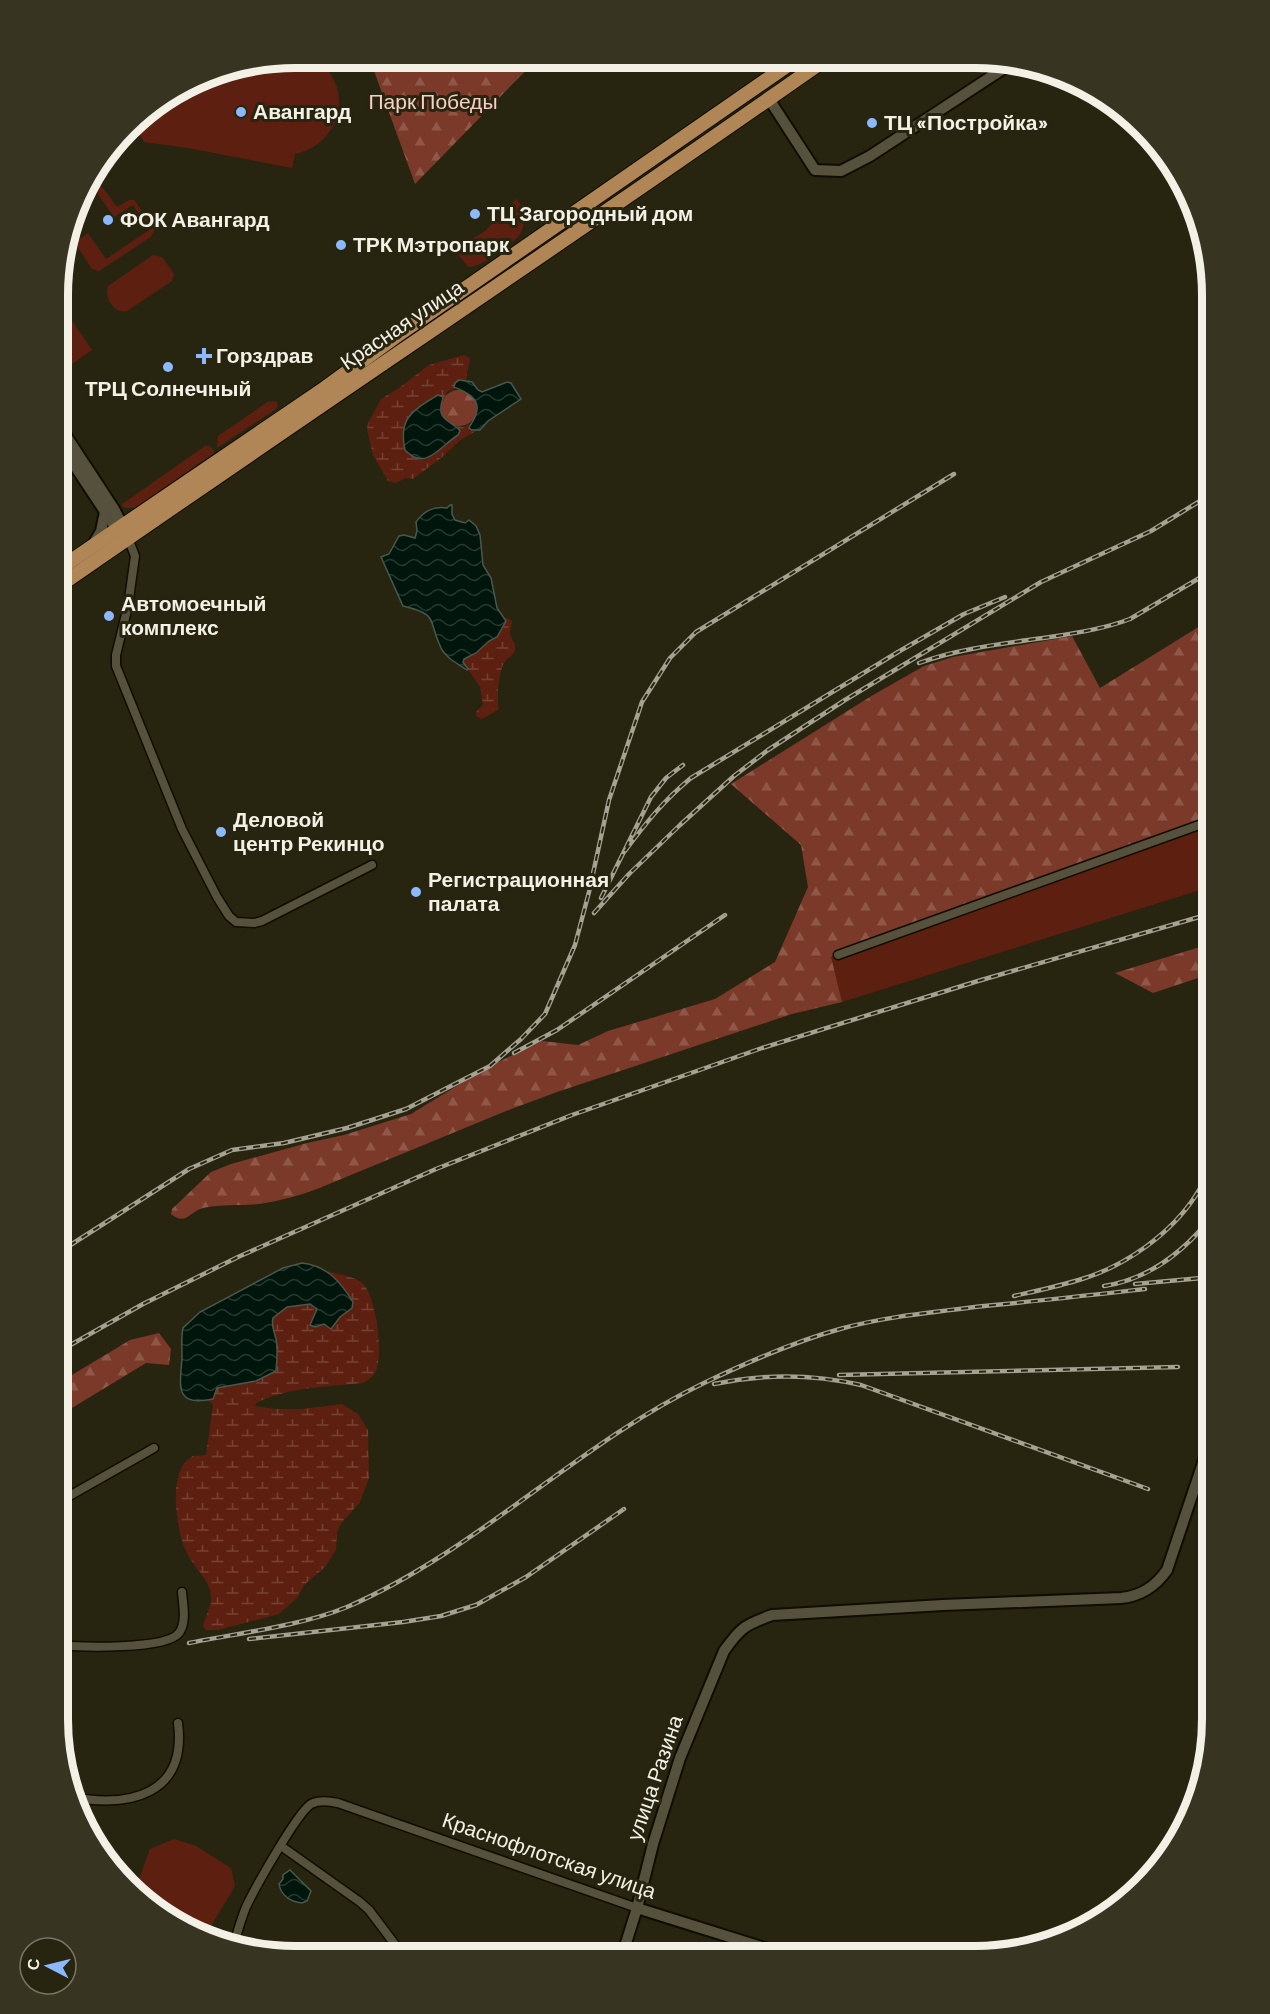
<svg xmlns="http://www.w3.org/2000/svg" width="1270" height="2014" viewBox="0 0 1270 2014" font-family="Barlow,sans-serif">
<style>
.green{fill:#5d2010}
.forest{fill:url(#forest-firs)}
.wetland{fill:url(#wetland-marsh)}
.water{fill:url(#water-waves);stroke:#49584d;stroke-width:1.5}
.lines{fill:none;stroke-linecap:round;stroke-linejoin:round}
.minor-casing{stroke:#100d00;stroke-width:11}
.tertiary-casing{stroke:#100d00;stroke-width:14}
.trunk-casing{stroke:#100d00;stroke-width:16}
.minor{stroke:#55513c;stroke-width:8}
.tertiary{stroke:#55513c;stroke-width:10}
.trunk{stroke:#b18656;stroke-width:14}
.rail-casing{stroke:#a5a293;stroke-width:4.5}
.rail{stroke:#272410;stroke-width:2;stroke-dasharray:7;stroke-linecap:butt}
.poi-dot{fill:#8cb9fc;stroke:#272410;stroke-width:2}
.labels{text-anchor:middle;stroke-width:6;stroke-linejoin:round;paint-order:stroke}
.park-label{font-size:21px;fill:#f8cfc3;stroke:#272410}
.poi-label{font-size:21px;font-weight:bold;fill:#f3f1e5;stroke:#272410;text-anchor:start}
.street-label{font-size:21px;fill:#f3f1e5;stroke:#272410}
.rim{fill:none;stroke:#f3f1e5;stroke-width:8}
</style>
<defs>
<pattern id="forest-firs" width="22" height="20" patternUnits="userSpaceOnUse" patternTransform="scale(1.5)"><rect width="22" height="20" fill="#7b3a29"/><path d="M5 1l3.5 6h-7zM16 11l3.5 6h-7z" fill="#8e5748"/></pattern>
<pattern id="wetland-marsh" width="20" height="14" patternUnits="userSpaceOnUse" patternTransform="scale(1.5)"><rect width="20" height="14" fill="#5d2010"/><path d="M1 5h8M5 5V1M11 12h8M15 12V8" fill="none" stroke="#754133"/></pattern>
<pattern id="water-waves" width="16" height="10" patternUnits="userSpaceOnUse" patternTransform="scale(1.5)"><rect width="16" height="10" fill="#00160c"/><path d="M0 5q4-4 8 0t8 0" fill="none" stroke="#26382f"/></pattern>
</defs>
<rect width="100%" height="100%" fill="#272410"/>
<!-- green -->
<g class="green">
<path d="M295,57C300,57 308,56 313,58C321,62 329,71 333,78C350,111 329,147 295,154L292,168L188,148L144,142L133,123L138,116L204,75Z"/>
<polygon points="93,175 117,207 129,200 134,200 155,229 151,237 99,271 92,269 76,245 77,241 88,233 106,259 149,230 133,205 114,217 88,180"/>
<path d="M516,199C527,208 527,227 517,238C511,243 504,247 497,252C488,259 481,266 468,267L448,241L453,238L460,247L485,231Z"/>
<path d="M153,255L162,257L174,274L172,281L127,311C114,314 104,298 108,286Z"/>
<polygon points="59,302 92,350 72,364 59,347"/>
<polygon points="269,401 277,402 278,406 276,409 217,448 218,436"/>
<polygon points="205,446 209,446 214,450 214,453 135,508 125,508 121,505"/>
<polygon points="1213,820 1213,886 842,1002 830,957"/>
<polygon points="174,1839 196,1846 231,1868 235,1886 208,1931 206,1940 150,1908 134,1892 150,1849"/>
</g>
<!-- forest -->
<g class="forest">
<polygon points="369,57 538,58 415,184"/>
<polygon points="617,58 711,58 713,64"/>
<circle cx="459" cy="408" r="18"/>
<path d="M1213,618V820L831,957L842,1002L792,1014L557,1092L506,1111L317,1189C298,1196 279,1201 259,1204C240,1206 221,1204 203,1208C188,1212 187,1226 171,1214L172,1209L211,1172L231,1164L307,1143L344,1135L411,1114L486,1068L527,1048L542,1041L578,1045L608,1031L715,999L775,962L808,887L801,845L731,784L873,695L924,666L953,657L1072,636L1100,688Z"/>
<polygon points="1213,943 1213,973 1153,993 1115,973"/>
<polygon points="159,1333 171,1349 169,1365 146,1363 57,1417 57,1384 130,1340"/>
</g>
<!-- wetland -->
<g class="wetland">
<path d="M464,355L470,358L466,380H459L454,386L456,388L447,392L443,402V397L438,395C412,412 398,417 405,450L419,459H426L458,435L460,431L457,426L463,427L470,424L469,428L476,431L459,441L441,458L413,479L406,478L395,483L388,481L373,455L367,430L368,423L381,399L399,388L429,365Z"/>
<path d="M505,618L510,619L512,622C512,625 510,628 510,632C509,638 517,643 515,650C514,655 508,658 505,661C499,669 496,699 499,709L482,719L476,716V712L483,705L480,687L463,662C467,655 472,655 478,651C482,648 485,644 489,641C499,634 505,630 505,618Z"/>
<path d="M328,1271C338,1275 356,1276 363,1284C377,1298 383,1354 376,1371C373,1377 367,1381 362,1383C327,1387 288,1387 256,1403L255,1406L275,1409H302L342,1404L358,1414L368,1430L369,1478L360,1502L340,1525L337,1533L336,1550L325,1567L304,1585L297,1598L279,1614L218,1630H206L203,1626C206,1614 214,1603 210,1590C205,1575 192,1565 186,1551C177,1531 171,1489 181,1469C183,1463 188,1459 193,1456L206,1455L213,1404L207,1400L213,1399L217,1388L256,1381L277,1365L276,1339L271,1326L273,1318L287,1307L310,1304L317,1309L311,1321L324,1324L352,1308L347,1293Z"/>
</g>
<!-- water -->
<g class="water">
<path d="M459,380L472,382L478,390L482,392L507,382L511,383L521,399L488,421L480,430H472L469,428C471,423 475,419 476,414C482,398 464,391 454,387L455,383Z"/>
<path d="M438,395L443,397C443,400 441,403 441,407C439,421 454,422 460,431L458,435C440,446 426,472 405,450C398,418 412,411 438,395Z"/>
<path d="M450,505H452V514L455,520L465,523L469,520L476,526L480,535L483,565L491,578L497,608L506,621L497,637L489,641L476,653L464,659L463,662L468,669L467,670C458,664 446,658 441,648C427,619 440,615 403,606L381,557L389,554L399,536L404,535L415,538L417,531L416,522C424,511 433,506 447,508Z"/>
<path d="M302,1263C327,1266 340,1281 353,1302L352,1308L340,1317L331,1329L324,1324L315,1327L310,1325L317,1309L310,1304L287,1307L273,1318C271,1326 274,1330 276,1339C278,1348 277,1361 276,1371L256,1381L217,1388L213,1399C172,1408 181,1383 182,1356C182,1346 181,1337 183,1328L200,1312L283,1268Z"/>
<path d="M290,1870L311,1891L307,1901L302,1903C291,1902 281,1896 279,1884L283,1879V1875Z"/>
</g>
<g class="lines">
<defs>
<g id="minor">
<polyline points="128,538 135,556 128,606 116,655 116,666 182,829 217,897 229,916 236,922 254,923 262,921 372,865"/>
<polyline points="838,955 1213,820"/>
<polyline points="57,1503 154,1448"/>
<path d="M57,1645C80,1647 166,1650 179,1633C187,1622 183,1605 182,1592"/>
<path d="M72,1797C131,1808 187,1794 178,1723"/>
<polyline points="281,1846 360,1902 369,1910 400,1951 400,1955"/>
<path d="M233,1947C237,1934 241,1919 246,1907C255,1888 297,1813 311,1804C319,1800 329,1801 338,1803L637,1908"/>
</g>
<g id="tertiary">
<polyline points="769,99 815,170 841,171 870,156 1015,61"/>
<polyline points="59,425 114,509 126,532"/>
<polyline points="59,442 117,530 123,534"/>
<polyline points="94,543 101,531 105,512"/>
<polyline points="637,1908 790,1956"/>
<path d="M622,1956L637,1908L653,1844L680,1758L724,1651C741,1627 745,1625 772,1615L943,1605L1121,1598C1141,1596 1155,1587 1167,1570L1213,1433"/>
</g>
<g id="trunk">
<polyline points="59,569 325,388 395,337 798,58"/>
<path d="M59,586C314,409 572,237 826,59"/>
</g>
</defs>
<!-- minor casing -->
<use href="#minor" class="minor-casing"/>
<!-- tertiary casing -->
<use href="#tertiary" class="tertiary-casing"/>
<!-- trunk casing -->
<use href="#trunk" class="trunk-casing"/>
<!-- minor -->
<use href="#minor" class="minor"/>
<!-- tertiary -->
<use href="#tertiary" class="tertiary"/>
<!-- trunk -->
<use href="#trunk" class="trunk"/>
<defs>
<g id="rail">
<path d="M919,663C963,647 1011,643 1057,636C1082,632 1106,628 1130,619L1213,570"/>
<path d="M625,851C645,824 664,800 691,778L898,652L964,614L1005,597"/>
<polyline points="601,898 651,797 666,778 683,765"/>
<polyline points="594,913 629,874 680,825 734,776 768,750 845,700 1041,582 1151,531 1213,493"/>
<polyline points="514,1053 557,1030 725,915"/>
<polyline points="58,1157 69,1150"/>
<polyline points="58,1253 189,1169 232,1150 284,1143 347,1128 406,1109 490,1066 521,1039 545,1014 575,945 589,892 609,800 642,702 670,658 696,632 954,474"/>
<polyline points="1135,1284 1213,1277"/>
<path d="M1104,1286C1150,1279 1185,1251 1213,1215"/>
<path d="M1014,1296C1036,1291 1060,1286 1082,1279C1125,1266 1171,1234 1196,1195C1203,1184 1208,1173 1213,1161"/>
<polyline points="58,1352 143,1304 238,1257 436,1169 572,1115 762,1048 978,981 1213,913"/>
<polyline points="839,1375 1178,1367"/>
<path d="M714,1384C762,1374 813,1374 861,1385L1148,1489"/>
<polyline points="249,1639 403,1622 441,1616 476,1605 526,1577 624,1509"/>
<path d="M189,1643C239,1633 301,1626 347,1607C477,1551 577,1444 704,1383C748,1362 793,1342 840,1329C887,1316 936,1312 984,1306C1038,1301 1091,1295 1145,1289"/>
</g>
</defs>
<!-- rail casing -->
<use href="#rail" class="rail-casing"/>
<!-- rail -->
<use href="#rail" class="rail"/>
</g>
<!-- markers -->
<g class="poi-dot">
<circle cx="241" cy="112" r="6"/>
<circle cx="872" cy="123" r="6"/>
<circle cx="475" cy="214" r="6"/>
<circle cx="108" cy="220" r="6"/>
<circle cx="341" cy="245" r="6"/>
<path d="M201 347h6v6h6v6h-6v6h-6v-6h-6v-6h6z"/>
<circle cx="168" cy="367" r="6"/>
<circle cx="109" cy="616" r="6"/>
<circle cx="221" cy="832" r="6"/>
<circle cx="416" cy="892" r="6"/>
</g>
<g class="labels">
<!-- park labels -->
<g class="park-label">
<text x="433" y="109">Парк Победы</text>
</g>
<!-- poi labels -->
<g class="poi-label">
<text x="253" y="119">Авангард</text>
<text x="884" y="130">ТЦ «Постройка»</text>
<text x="487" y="221">ТЦ Загородный дом</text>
<text x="120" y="227">ФОК Авангард</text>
<text x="353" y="252">ТРК Мэтропарк</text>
<text x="216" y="363">Горздрав</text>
<text x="168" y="396" text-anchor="middle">ТРЦ Солнечный</text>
<text x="121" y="611">Автомоечный<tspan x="121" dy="24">комплекс</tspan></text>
<text x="233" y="827">Деловой<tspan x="233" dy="24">центр Рекинцо</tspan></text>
<text x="428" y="887">Регистрационная<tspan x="428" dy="24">палата</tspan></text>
</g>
<!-- street labels -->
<g class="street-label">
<text transform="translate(402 325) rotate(-34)" y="7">Красная улица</text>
<text transform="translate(655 1778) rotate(-71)" y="7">улица Разина</text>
<text transform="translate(549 1856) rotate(19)" y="7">Краснофлотская улица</text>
</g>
</g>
<!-- crop -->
<path d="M0 0H1270V2014H0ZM295 68H975A227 227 0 0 1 1202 295V1719A227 227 0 0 1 975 1946H295A227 227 0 0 1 68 1719V295A227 227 0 0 1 295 68Z" fill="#373421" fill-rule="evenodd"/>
<path class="rim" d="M295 68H975A227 227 0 0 1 1202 295V1719A227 227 0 0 1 975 1946H295A227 227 0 0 1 68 1719V295A227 227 0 0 1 295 68Z"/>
<!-- north arrow -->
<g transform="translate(48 1966) rotate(277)"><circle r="28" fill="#272410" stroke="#797665" stroke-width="1.5"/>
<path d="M0-4.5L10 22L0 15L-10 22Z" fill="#8cb9fc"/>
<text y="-9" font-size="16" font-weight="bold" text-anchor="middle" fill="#f3f1e5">С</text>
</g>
</svg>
